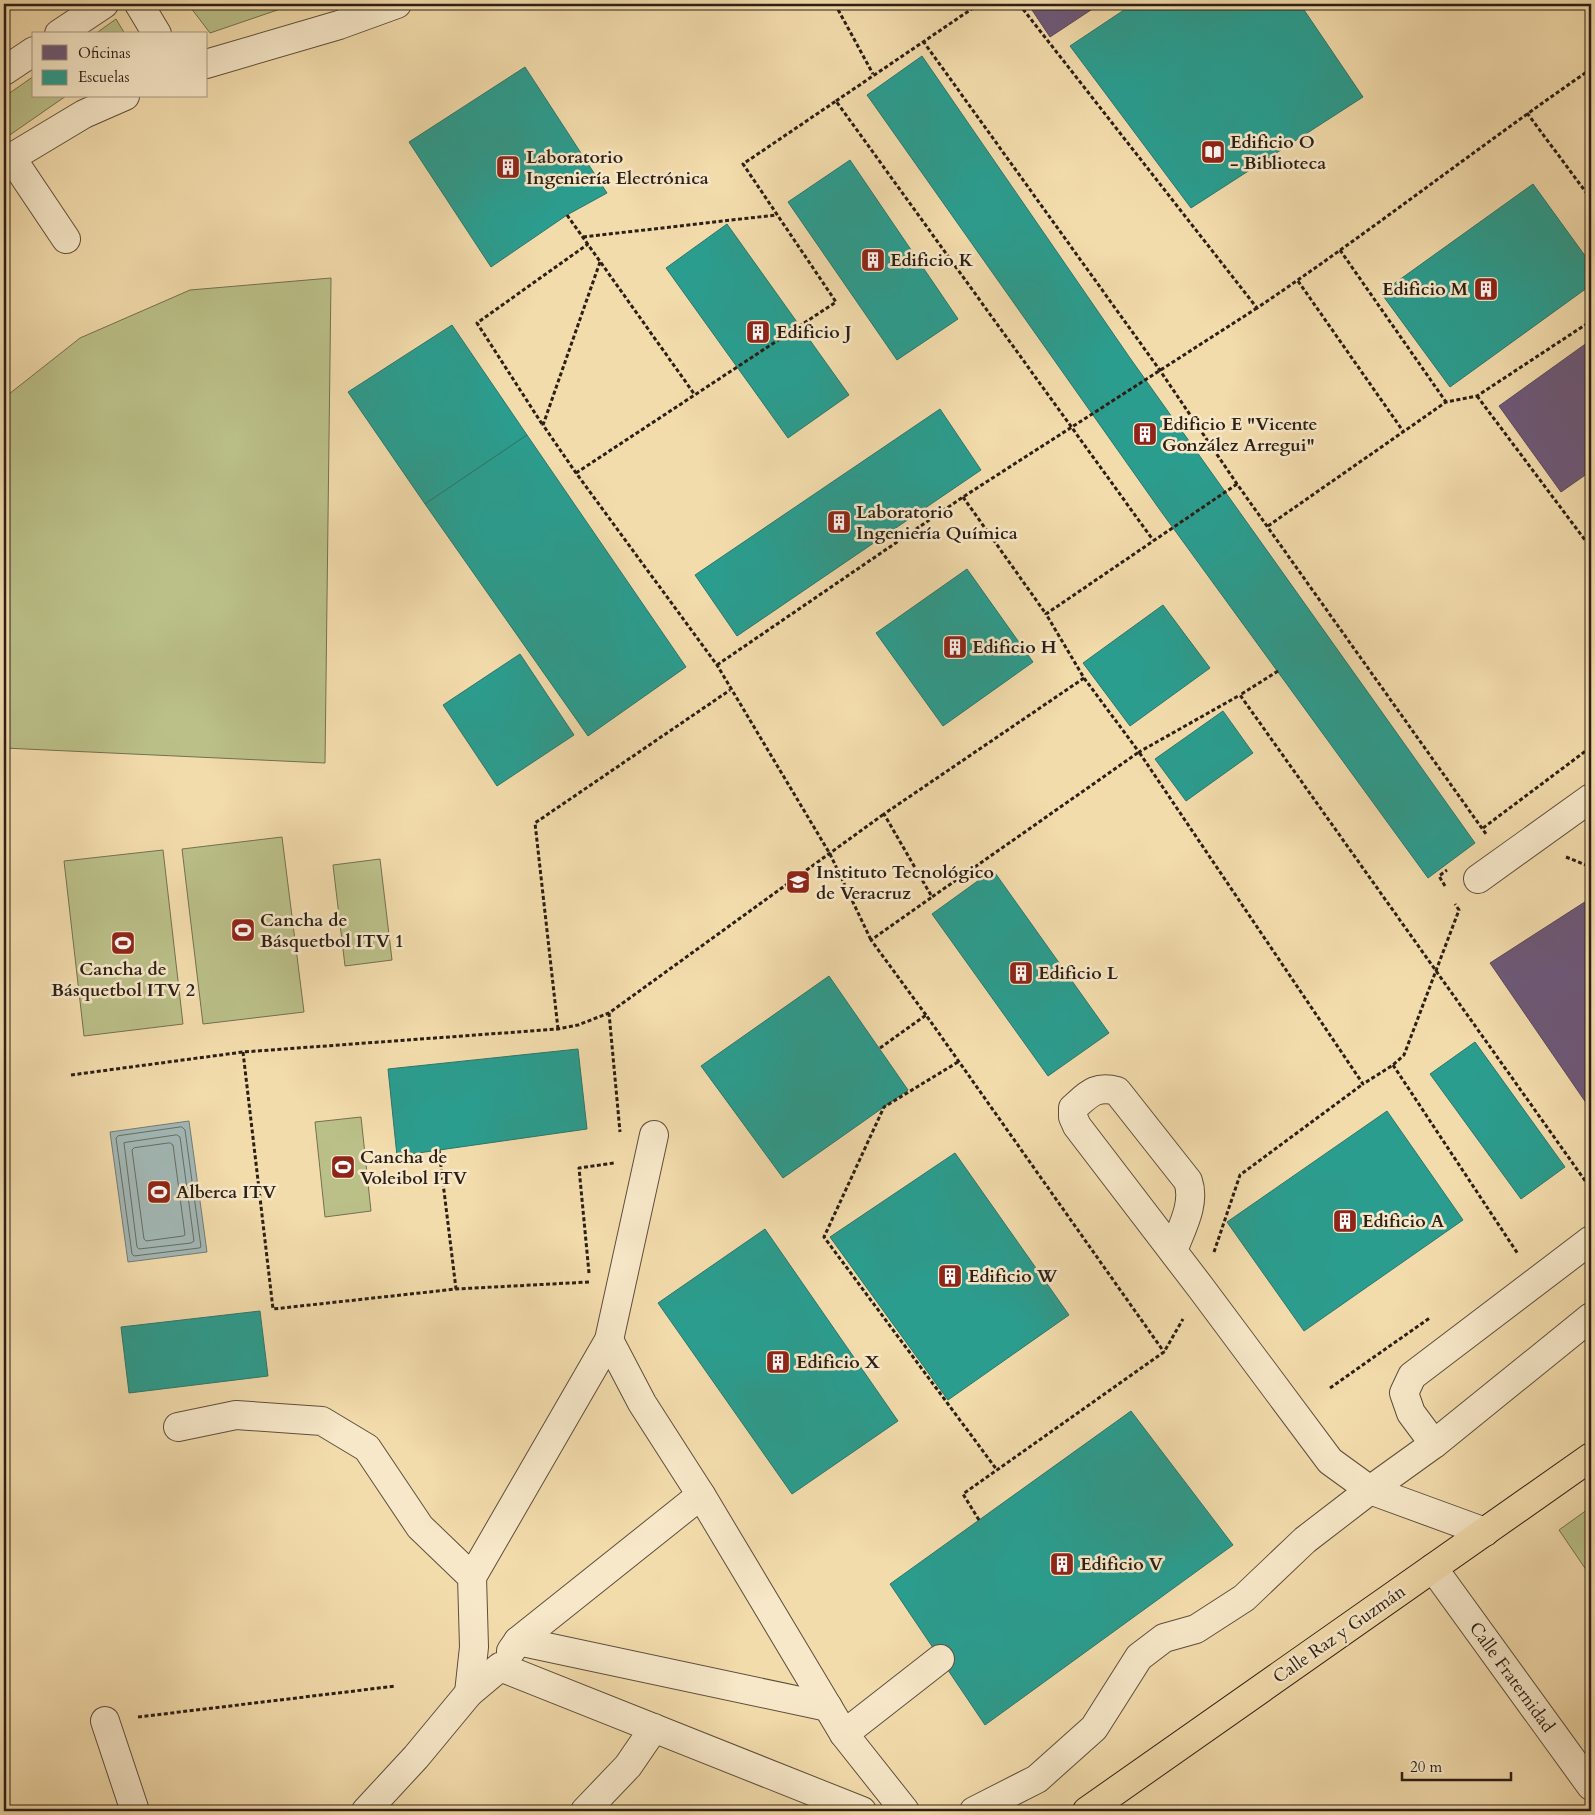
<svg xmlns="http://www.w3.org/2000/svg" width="1595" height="1815" viewBox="0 0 1595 1815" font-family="Cardo,serif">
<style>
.green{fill:#bbc089;stroke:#747050}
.water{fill:#a2b8b6;stroke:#737b76}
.offices{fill:#6d597a;stroke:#5a485c}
.schools{fill:#2a9d8f;stroke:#2b776b}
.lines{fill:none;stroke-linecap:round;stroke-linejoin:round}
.shore{stroke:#676c66;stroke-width:1}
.minor-casing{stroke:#5e4e3c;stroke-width:30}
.major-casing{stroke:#2c1f16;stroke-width:30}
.path{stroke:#2c1f16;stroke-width:3;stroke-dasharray:4 2.5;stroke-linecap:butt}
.minor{stroke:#f7e8c9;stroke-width:28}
.major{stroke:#f3dcac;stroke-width:28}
.labels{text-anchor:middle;stroke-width:5;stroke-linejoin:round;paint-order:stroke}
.poi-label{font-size:18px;font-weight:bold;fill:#2c1f16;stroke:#f7e8c9;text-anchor:start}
.street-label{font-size:18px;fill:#2c1f16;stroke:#f7e8c9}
</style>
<rect width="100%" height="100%" fill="#f3dcac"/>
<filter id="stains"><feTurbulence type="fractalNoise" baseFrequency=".004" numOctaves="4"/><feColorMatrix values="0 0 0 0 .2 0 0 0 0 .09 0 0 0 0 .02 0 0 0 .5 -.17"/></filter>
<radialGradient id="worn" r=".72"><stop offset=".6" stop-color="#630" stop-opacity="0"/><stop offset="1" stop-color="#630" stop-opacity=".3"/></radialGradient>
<!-- green -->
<g class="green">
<polygon points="188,4 295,4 210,33"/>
<polygon points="116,19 125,34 95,34"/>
<polygon points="34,76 34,96 66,96 4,139 4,97"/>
<polygon points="331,278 325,763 4,748 4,398 80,338 190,290"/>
<polygon points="282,837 304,1012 203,1024 182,849"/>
<polygon points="163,850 183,1024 84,1036 64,861"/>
<polygon points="380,859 392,960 345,966 333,865"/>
<polygon points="361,1117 371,1211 325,1217 315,1122"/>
<polygon points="1591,1507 1591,1577 1559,1530"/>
</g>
<!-- water -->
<polygon class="water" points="189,1121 207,1252 128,1262 110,1132"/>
<!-- offices -->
<g class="offices">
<polygon points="1028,4 1100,4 1050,37"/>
<polygon points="1591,340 1591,471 1561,492 1499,406"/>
<polygon points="1591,898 1591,1110 1490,963"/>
</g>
<!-- schools -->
<g class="schools">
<polygon points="1133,4 1300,4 1363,97 1191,208 1070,46"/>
<polygon points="922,56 1130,358 1475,843 1428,878 1160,510 867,95"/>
<polygon points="525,67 607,193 567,215 491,267 409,142"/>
<polygon points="850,160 958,319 897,360 788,202"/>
<polygon points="1533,184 1591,264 1591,285 1450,387 1381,293"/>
<polygon points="727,224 849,395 788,438 666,268"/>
<polygon points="452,325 527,435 425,504 348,392"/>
<polygon points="940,409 981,470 737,636 695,575"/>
<polygon points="527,435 686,667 588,736 425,504"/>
<polygon points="967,569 1033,662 943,726 876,633"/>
<polygon points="1163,605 1210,668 1130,726 1083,663"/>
<polygon points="520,654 574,735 497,786 443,705"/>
<polygon points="1223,711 1253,753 1186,801 1155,759"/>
<polygon points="993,870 1109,1033 1048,1076 932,914"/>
<polygon points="829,976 908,1090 783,1178 701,1066"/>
<polygon points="1475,1042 1565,1167 1521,1199 1430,1074"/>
<polygon points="578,1049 587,1129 397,1156 388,1069"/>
<polygon points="1387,1111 1463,1220 1304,1331 1227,1222"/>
<polygon points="955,1153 1069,1315 948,1400 830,1237"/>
<polygon points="765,1229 898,1421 792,1494 658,1303"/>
<polygon points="260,1311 268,1376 129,1393 121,1327"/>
<polygon points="1131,1411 1233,1545 985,1725 890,1584"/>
</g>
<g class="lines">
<!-- shore -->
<g class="shore">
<polygon points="182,1127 185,1130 201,1247 199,1248 134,1256 132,1254 116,1138 118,1136"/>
<polygon points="177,1135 180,1137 194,1241 191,1243 139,1249 137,1247 124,1143"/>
<polygon points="170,1143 173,1145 185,1235 183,1236 146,1241 144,1239 132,1150 134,1148"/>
</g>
<defs>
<g id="minor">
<polyline points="139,4 157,34"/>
<polyline points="59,34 104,4"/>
<polyline points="206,64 339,25 397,4"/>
<polyline points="4,71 34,51"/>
<polyline points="11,157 66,239"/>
<polyline points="4,162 84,114 125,96"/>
<polyline points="1478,879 1591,798"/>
<path d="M1173,1251C1181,1229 1196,1204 1188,1181L1117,1091C1095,1085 1088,1095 1073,1108V1117L1077,1126L1201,1288L1330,1461L1370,1490L1485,1532"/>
<polyline points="609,1340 642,1403 701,1495 844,1734 905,1811"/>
<polyline points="178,1427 236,1415 322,1421 367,1448 420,1527 472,1577 474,1647 469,1693"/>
<polyline points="1434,1444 1411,1413 1404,1393 1412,1376 1591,1240"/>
<polyline points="1433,1568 1591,1786"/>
<polyline points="472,1577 609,1340 654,1135"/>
<polyline points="518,1641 828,1707"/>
<polyline points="511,1651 518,1641 701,1495"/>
<polyline points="105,1721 135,1811"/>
<polyline points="844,1734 940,1659"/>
<polyline points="366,1811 416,1757 469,1693 500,1667 862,1811"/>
<polyline points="585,1811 628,1766 654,1728"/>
<polyline points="974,1811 1037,1779 1094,1728 1139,1657 1164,1638 1196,1629 1244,1598 1305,1540 1370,1490 1434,1444 1591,1317"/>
</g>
<polyline id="major" points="1087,1811 1591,1457"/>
</defs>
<!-- minor casing -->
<use href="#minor" class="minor-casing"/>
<!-- major casing -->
<use href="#major" class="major-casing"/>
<!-- path -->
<g class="path">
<polyline points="835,4 873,74"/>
<path d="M1019,4L1257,308C1370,232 1478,147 1591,69"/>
<polyline points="923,41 1159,369 1237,484 1486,834"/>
<polyline points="836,101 979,4"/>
<polyline points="1527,113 1591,199"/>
<polyline points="567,215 695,395"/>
<polyline points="583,237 776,215"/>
<polyline points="1340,250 1446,402"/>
<polyline points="600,262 543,425 576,473 717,665 830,854 871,940"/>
<polyline points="1298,281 1403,431"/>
<polyline points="1477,396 1591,548"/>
<polyline points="542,424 477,323 588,244"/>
<polyline points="576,473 836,302 743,164 836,101 1153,540"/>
<polyline points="1237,484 1046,614 1084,678 1139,752 1240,695"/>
<polyline points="963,497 1046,614"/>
<polyline points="1268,526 1446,402 1477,396 1591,321"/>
<polyline points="717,665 963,497 1257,308"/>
<polyline points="1278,671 1240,695 1591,1189"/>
<polyline points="1084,678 884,814 932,897 1139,752 1363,1084 1393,1065 1404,1055 1459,910 1455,904"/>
<polyline points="1483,828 1591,747"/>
<polyline points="1566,857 1591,867"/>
<polyline points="1445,886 1439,876 1447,870"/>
<polyline points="609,1013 620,1132"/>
<polyline points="926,1015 871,940 932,897"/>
<polyline points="558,1029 535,823 730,690"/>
<polyline points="880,1048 926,1015 1164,1352"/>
<polyline points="243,1052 273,1309 456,1289 589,1282"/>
<polyline points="958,1062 884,1107 824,1237 997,1470"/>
<polyline points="1393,1065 1518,1254"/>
<polyline points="71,1075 243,1052 558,1029 578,1025 609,1013 884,814"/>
<polyline points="439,1150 456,1289"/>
<polyline points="1214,1252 1240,1175 1363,1084"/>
<polyline points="589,1273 579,1168 614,1163"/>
<polyline points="1330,1388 1431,1317"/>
<polyline points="979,1520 963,1494 1164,1352 1183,1319"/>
<polyline points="138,1717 396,1686"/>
</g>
<!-- minor -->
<use href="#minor" class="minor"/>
<!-- major -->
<use href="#major" class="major"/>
</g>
<!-- icons -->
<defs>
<symbol id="library-square" viewBox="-11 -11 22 22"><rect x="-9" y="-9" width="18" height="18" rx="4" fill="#8f2418" stroke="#f7e8c9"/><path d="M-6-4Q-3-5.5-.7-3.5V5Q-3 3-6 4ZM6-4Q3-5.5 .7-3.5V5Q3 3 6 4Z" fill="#fff"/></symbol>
<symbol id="building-square" viewBox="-11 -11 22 22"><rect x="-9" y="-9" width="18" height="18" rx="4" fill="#8f2418" stroke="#f7e8c9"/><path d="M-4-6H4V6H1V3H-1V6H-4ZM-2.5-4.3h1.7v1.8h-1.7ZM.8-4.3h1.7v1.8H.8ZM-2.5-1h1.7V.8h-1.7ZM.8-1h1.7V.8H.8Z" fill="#fff"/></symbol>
<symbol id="university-square" viewBox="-11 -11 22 22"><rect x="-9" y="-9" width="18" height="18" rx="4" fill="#8f2418" stroke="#f7e8c9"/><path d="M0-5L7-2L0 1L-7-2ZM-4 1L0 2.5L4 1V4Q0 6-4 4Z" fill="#fff"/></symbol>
<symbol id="stadium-square" viewBox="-11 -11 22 22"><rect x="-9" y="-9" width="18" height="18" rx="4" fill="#8f2418" stroke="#f7e8c9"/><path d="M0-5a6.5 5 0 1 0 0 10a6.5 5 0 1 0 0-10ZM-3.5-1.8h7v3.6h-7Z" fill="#fff"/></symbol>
</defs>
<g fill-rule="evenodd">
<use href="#library-square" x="1199" y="138" width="28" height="28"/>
<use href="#building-square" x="494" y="153" width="28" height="28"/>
<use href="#building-square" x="859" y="246" width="28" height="28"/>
<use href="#building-square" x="1472" y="275" width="28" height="28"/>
<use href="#building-square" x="744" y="318" width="28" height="28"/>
<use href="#building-square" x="1131" y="420" width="28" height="28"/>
<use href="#building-square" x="825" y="508" width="28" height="28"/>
<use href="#building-square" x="941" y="633" width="28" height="28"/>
<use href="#university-square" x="784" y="868" width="28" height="28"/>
<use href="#stadium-square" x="229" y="916" width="28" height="28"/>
<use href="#stadium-square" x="109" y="929" width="28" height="28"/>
<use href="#building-square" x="1007" y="959" width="28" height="28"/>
<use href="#stadium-square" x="329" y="1153" width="28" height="28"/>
<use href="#stadium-square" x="145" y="1178" width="28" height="28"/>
<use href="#building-square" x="1331" y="1207" width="28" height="28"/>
<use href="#building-square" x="936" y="1262" width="28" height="28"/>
<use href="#building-square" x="764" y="1348" width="28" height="28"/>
<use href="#building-square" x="1048" y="1550" width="28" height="28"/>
</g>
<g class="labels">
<!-- poi labels -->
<g class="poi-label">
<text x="1230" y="148">Edificio O<tspan x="1230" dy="21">- Biblioteca</tspan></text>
<text x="526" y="163">Laboratorio<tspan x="526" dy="21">Ingeniería Electrónica</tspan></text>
<text x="890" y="266">Edificio K</text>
<text x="1468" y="295" text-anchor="end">Edificio M</text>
<text x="776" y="338">Edificio J</text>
<text x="1162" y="430">Edificio E "Vicente<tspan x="1162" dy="21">González Arregui"</tspan></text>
<text x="856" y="518">Laboratorio<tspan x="856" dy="21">Ingeniería Química</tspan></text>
<text x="972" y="653">Edificio H</text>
<text x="816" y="878">Instituto Tecnológico<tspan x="816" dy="21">de Veracruz</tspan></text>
<text x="260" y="926">Cancha de<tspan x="260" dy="21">Básquetbol ITV 1</tspan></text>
<text x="123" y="975" text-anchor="middle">Cancha de<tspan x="123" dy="21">Básquetbol ITV 2</tspan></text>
<text x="1038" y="979">Edificio L</text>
<text x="360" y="1163">Cancha de<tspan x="360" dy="21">Voleibol ITV</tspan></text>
<text x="176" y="1198">Alberca ITV</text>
<text x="1362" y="1227">Edificio A</text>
<text x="968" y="1282">Edificio W</text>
<text x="796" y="1368">Edificio X</text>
<text x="1080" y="1570">Edificio V</text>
</g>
<!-- street labels -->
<g class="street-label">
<text transform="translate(1339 1634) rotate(-35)" y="6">Calle Raz y Guzmán</text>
<text transform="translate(1512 1677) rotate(54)" y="6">Calle Fraternidad</text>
</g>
</g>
<!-- margin -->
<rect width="1595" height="1815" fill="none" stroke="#f3dcac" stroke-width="20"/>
<rect x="5" y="5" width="1585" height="1805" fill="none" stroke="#2c1f16" stroke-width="2.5"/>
<rect x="10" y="10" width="1575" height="1795" fill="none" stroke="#2c1f16"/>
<!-- legend -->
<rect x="32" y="32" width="175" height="65" fill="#f7e8c9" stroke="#a69881"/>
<rect x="42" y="45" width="25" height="15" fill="#6d597a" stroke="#a69881"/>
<text x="78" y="58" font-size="15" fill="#2c1f16">Oficinas</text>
<rect x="42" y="70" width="25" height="15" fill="#2a9d8f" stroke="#a69881"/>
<text x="78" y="82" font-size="15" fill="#2c1f16">Escuelas</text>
<!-- scale -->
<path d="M1402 1772v8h109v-8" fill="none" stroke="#2c1f16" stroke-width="2.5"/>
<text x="1410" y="1772" font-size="15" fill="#2c1f16" stroke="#f7e8c9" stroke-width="4" paint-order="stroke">20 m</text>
<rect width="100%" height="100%" filter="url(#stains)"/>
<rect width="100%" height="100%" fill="url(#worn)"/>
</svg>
